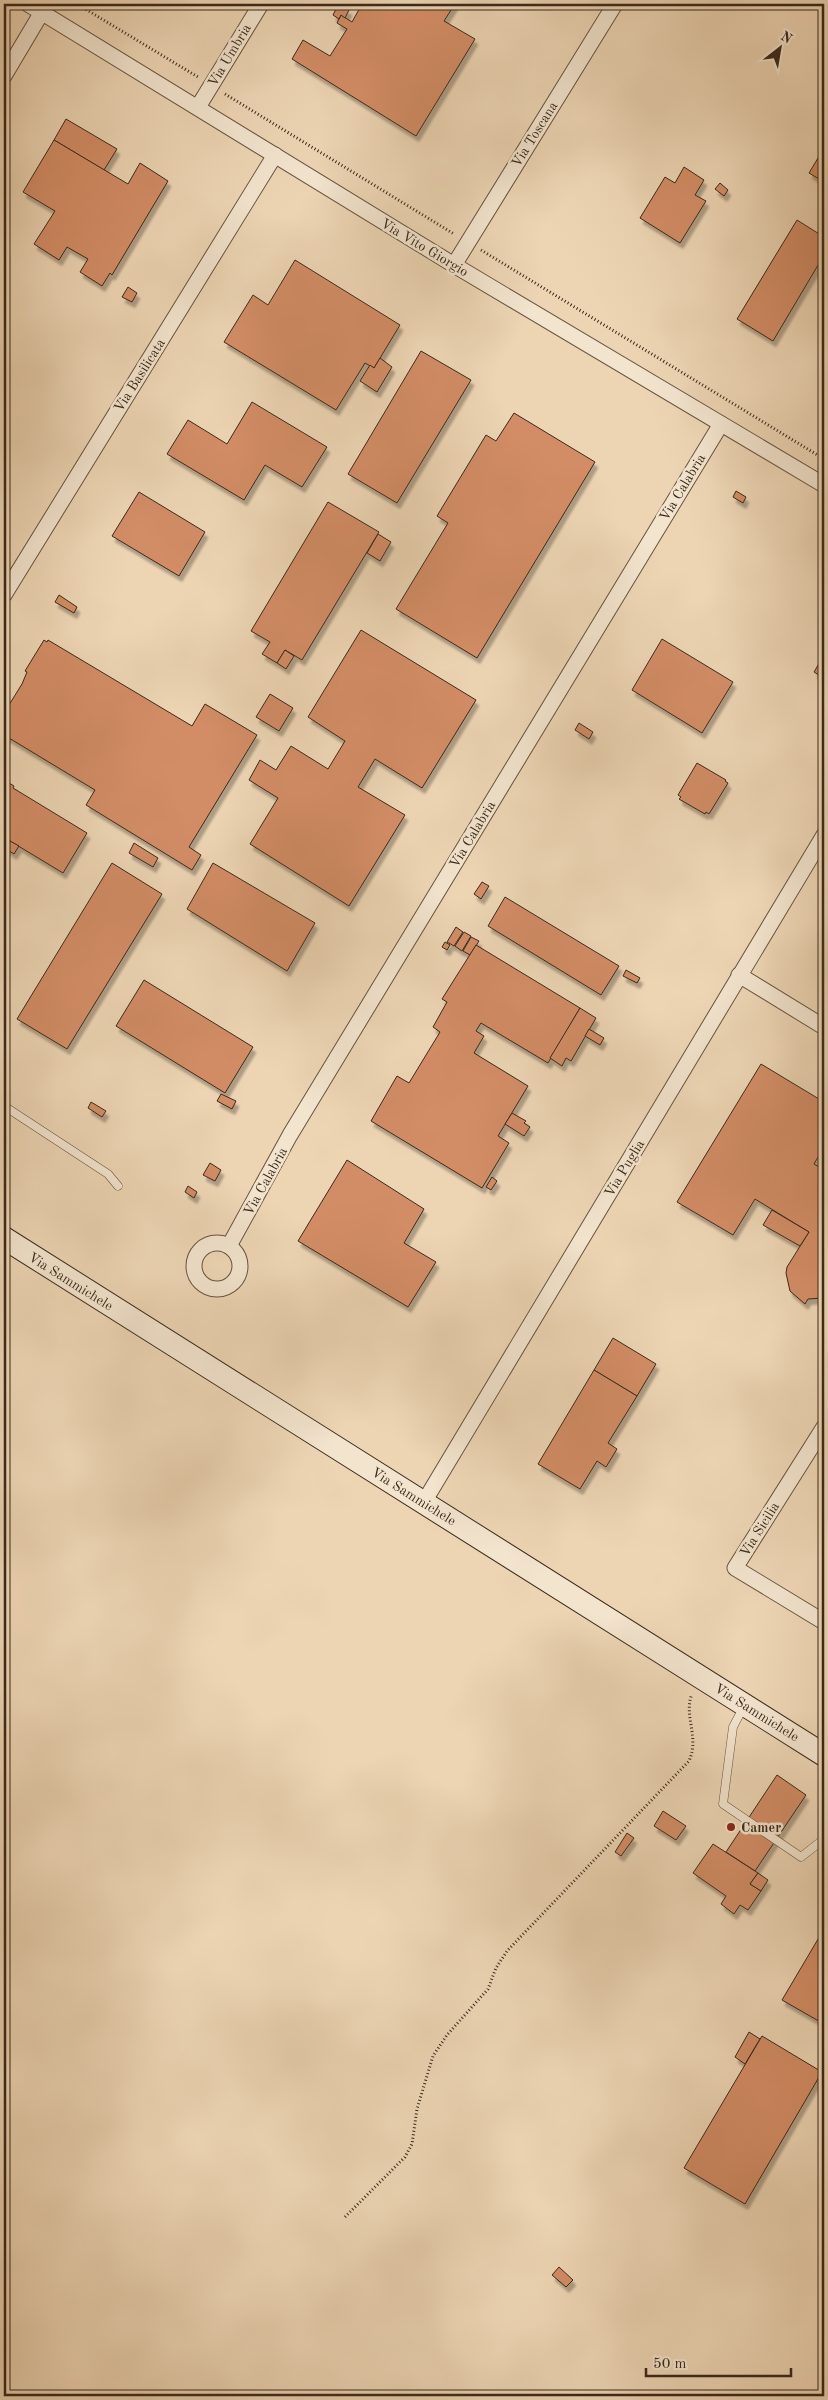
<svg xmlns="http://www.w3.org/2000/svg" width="828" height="2400" viewBox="0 0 828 2400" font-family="'Old Standard TT',serif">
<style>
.building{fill:#d38d66;stroke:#3a291b;filter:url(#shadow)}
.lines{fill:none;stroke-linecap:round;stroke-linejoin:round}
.lane-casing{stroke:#675441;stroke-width:9}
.street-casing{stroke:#675441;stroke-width:17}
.secondary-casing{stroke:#3a291b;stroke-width:24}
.path{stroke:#3a291b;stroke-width:3;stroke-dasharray:1 2.5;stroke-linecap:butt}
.lane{stroke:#f3e4ce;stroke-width:8}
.street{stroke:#f3e4ce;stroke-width:15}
.secondary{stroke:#f3e4ce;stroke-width:22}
.poi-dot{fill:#8f2418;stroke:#f3e4ce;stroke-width:2}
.labels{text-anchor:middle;stroke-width:5;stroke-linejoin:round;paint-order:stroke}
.street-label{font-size:14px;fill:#3a291b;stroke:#f3e4ce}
.poi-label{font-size:14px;font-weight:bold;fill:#3a291b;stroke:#f3e4ce;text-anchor:start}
</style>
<defs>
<filter id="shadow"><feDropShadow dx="3" dy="5.5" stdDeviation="1" flood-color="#0004"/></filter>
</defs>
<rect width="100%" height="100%" fill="#edd5b4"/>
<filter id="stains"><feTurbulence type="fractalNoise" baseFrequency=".004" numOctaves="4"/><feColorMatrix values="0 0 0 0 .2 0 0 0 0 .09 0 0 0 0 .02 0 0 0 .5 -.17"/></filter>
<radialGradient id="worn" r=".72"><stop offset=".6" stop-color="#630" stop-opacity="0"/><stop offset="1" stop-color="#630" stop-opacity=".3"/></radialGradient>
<!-- building -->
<g class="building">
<polygon points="362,4 455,4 444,21 475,39 416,136 292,59 303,40 330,56 347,29 337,23 341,15 352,22"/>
<polygon points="338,5 349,10 345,18 341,15 339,19 333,15"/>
<polygon points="66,119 117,149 104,170 54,140"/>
<polygon points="54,140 128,184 140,163 168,181 112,275 110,273 102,286 80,272 88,259 67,247 59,260 34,244 55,211 23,192"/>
<polygon points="824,148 824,182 809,173"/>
<polygon points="684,167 704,180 695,195 706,201 680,243 640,218 665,177 675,183"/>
<polygon points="720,183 728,190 724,196 715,189"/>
<polygon points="797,220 824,237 824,255 773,341 737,319"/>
<polygon points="295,260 400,325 374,368 365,363 336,410 224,342 253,295 268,305"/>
<polygon points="128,287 137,293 132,302 122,297"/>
<polygon points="421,351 471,380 397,503 348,474"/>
<polygon points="380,358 392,367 377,392 360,381 370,365 374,368"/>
<polygon points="252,402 327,447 302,487 265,465 244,500 167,454 188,420 227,444"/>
<polygon points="514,413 595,462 477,658 396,609 448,523 437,516 486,435 496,441"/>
<polygon points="736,491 746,497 743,503 733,497"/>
<polygon points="139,492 205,532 179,576 112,536"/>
<polygon points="328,502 379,532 302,660 285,650 277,663 262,654 270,642 251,631"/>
<polygon points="378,534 391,542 380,561 367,553"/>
<polygon points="59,595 77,607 74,613 55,602"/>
<polygon points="361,630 476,700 422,788 375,759 358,787 405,815 349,906 250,844 278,798 249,780 260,760 276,770 291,746 328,769 345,741 308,717"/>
<polygon points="662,639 733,682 702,733 632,690"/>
<polygon points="44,640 47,642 48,640 192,726 205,704 257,735 189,847 201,855 192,870 86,805 95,790 4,735 4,713 22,684 27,672 25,671"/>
<polygon points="285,650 294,656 286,669 277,663"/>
<polygon points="824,655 824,674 822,677 814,672"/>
<polygon points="270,694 293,708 279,731 256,717"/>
<polygon points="579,723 593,732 589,739 575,730"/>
<polygon points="697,763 726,780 725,781 728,783 709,814 706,812 705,814 679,799 681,797 678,795"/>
<polygon points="4,780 14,786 13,788 87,833 63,873 10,841 4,852"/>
<polygon points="10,841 19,846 14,854 6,849"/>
<polygon points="134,843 158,858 153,867 129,853"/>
<polygon points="112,863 162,894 67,1049 17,1019"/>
<polygon points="213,863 315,923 287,971 187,909"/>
<polygon points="482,882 489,886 481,899 474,894"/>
<polygon points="505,897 619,966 601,995 488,926"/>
<polygon points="456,927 463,932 454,946 447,942"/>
<polygon points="464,932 471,936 462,951 455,946"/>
<polygon points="471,937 479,941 470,955 463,951"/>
<polygon points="445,942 450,945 447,950 442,947"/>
<polygon points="476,945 580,1008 548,1063 481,1023 476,1031 484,1036 474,1053 528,1086 498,1136 509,1143 482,1188 371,1121 397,1076 409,1083 440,1032 433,1027 447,1002 442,999"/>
<polygon points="626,970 640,978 637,983 623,976"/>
<polygon points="144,980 253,1047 225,1093 116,1026"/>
<polygon points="580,1008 596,1018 571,1061 566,1058 562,1066 550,1058"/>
<polygon points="589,1029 604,1038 600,1045 585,1036"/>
<polygon points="761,1064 824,1102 824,1147 814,1164 824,1170 824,1298 808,1299 805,1304 790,1291 786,1273 787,1267 809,1232 755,1199 733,1235 677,1202"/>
<polygon points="221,1094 236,1101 232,1109 217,1101"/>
<polygon points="91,1102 106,1111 102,1117 88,1108"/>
<polygon points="512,1113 526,1121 524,1123 530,1127 524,1136 505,1124"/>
<polygon points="347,1160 424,1209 404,1243 436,1262 408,1307 298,1241"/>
<polygon points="210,1163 221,1170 215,1181 203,1175"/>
<polygon points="492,1177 497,1181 491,1190 486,1187"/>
<polygon points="188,1186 197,1192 194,1198 185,1192"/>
<polygon points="772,1210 809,1232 800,1246 763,1225"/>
<polygon points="613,1338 656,1364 637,1396 594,1370"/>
<polygon points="594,1370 637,1396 608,1443 617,1449 606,1467 597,1461 580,1489 538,1464"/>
<polygon points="777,1775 806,1795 755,1871 726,1852"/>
<polygon points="663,1811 686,1826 676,1840 654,1826"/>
<polygon points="627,1833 634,1838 621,1856 615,1852"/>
<polygon points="713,1844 758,1873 750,1884 761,1891 748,1910 740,1905 734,1914 721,1904 726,1896 693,1873"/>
<polygon points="758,1873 768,1880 761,1891 750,1884"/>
<polygon points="824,1929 824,2024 782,2000"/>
<polygon points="749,2032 760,2039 745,2064 735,2057"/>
<polygon points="762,2036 822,2072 745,2204 684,2168"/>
<polygon points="559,2267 573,2280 566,2287 552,2275"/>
</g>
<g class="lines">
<defs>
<g id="lane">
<polyline points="4,1106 108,1174 118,1186"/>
<polyline points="744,1706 733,1727 723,1804 801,1857 824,1839"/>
</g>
<g id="street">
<polyline points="28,4 454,265 824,485"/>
<polyline points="4,76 42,12"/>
<polyline points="198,107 261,4"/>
<polyline points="454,265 615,4"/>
<polyline points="4,595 275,155"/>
<polyline points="739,975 824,1027"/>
<circle cx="217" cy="1266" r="23"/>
<polyline points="229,1246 290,1135 721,424"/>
<polyline points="824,1427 735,1568 824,1622"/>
<polyline points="424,1502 824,835"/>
</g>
<polyline id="secondary" points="4,1238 824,1755"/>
</defs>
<!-- lane casing -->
<use href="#lane" class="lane-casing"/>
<!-- street casing -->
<use href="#street" class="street-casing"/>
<!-- secondary casing -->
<use href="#secondary" class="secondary-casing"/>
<!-- path -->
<g class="path">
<polyline points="77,4 198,77"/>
<polyline points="225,94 454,234"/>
<polyline points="481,250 824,459"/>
<path d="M345,2217L405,2157L412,2144L417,2109L433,2056L447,2035L488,1989L496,1968L507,1951L689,1761C700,1736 683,1716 692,1694"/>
</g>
<!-- lane -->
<use href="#lane" class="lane"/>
<!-- street -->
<use href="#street" class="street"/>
<!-- secondary -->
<use href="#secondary" class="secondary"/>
</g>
<!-- markers -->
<circle class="poi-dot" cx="731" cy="1827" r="5"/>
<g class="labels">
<!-- street labels -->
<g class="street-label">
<text transform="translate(229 55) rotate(-59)" y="5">Via Umbria</text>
<text transform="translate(534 134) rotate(-58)" y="5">Via Toscana</text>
<text transform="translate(425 247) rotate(31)" y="5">Via Vito Giorgio</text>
<text transform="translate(139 375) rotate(-58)" y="5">Via Basilicata</text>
<text transform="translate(682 487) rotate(-59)" y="5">Via Calabria</text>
<text transform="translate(472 834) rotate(-59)" y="5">Via Calabria</text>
<text transform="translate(624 1168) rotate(-59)" y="5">Via Puglia</text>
<text transform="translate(265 1181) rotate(-61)" y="5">Via Calabria</text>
<text transform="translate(71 1281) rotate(32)" y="5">Via Sammichele</text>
<text transform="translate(414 1496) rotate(32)" y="5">Via Sammichele</text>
<text transform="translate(759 1529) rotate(-58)" y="5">Via Sicilia</text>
<text transform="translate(757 1712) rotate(32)" y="5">Via Sammichele</text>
</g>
<!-- poi labels -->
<g class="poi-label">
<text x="741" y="1832">Camer</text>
</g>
</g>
<!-- margin -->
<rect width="828" height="2400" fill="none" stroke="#edd5b4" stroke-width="20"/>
<rect x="5" y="5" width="818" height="2390" fill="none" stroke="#3a291b" stroke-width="2.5"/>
<rect x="10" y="10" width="808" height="2380" fill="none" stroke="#3a291b"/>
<!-- north arrow -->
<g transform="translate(780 48) rotate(31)" stroke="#f3e4ce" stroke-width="4" paint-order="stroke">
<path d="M0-4L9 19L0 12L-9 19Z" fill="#3a291b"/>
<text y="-8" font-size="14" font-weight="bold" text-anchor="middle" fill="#3a291b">N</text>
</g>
<!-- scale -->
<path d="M646 2368v8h145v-8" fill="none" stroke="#3a291b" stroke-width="2.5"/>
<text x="653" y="2368" font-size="15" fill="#3a291b" stroke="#f3e4ce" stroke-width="4" paint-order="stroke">50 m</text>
<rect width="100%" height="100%" filter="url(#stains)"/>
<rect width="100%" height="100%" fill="url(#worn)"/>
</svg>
